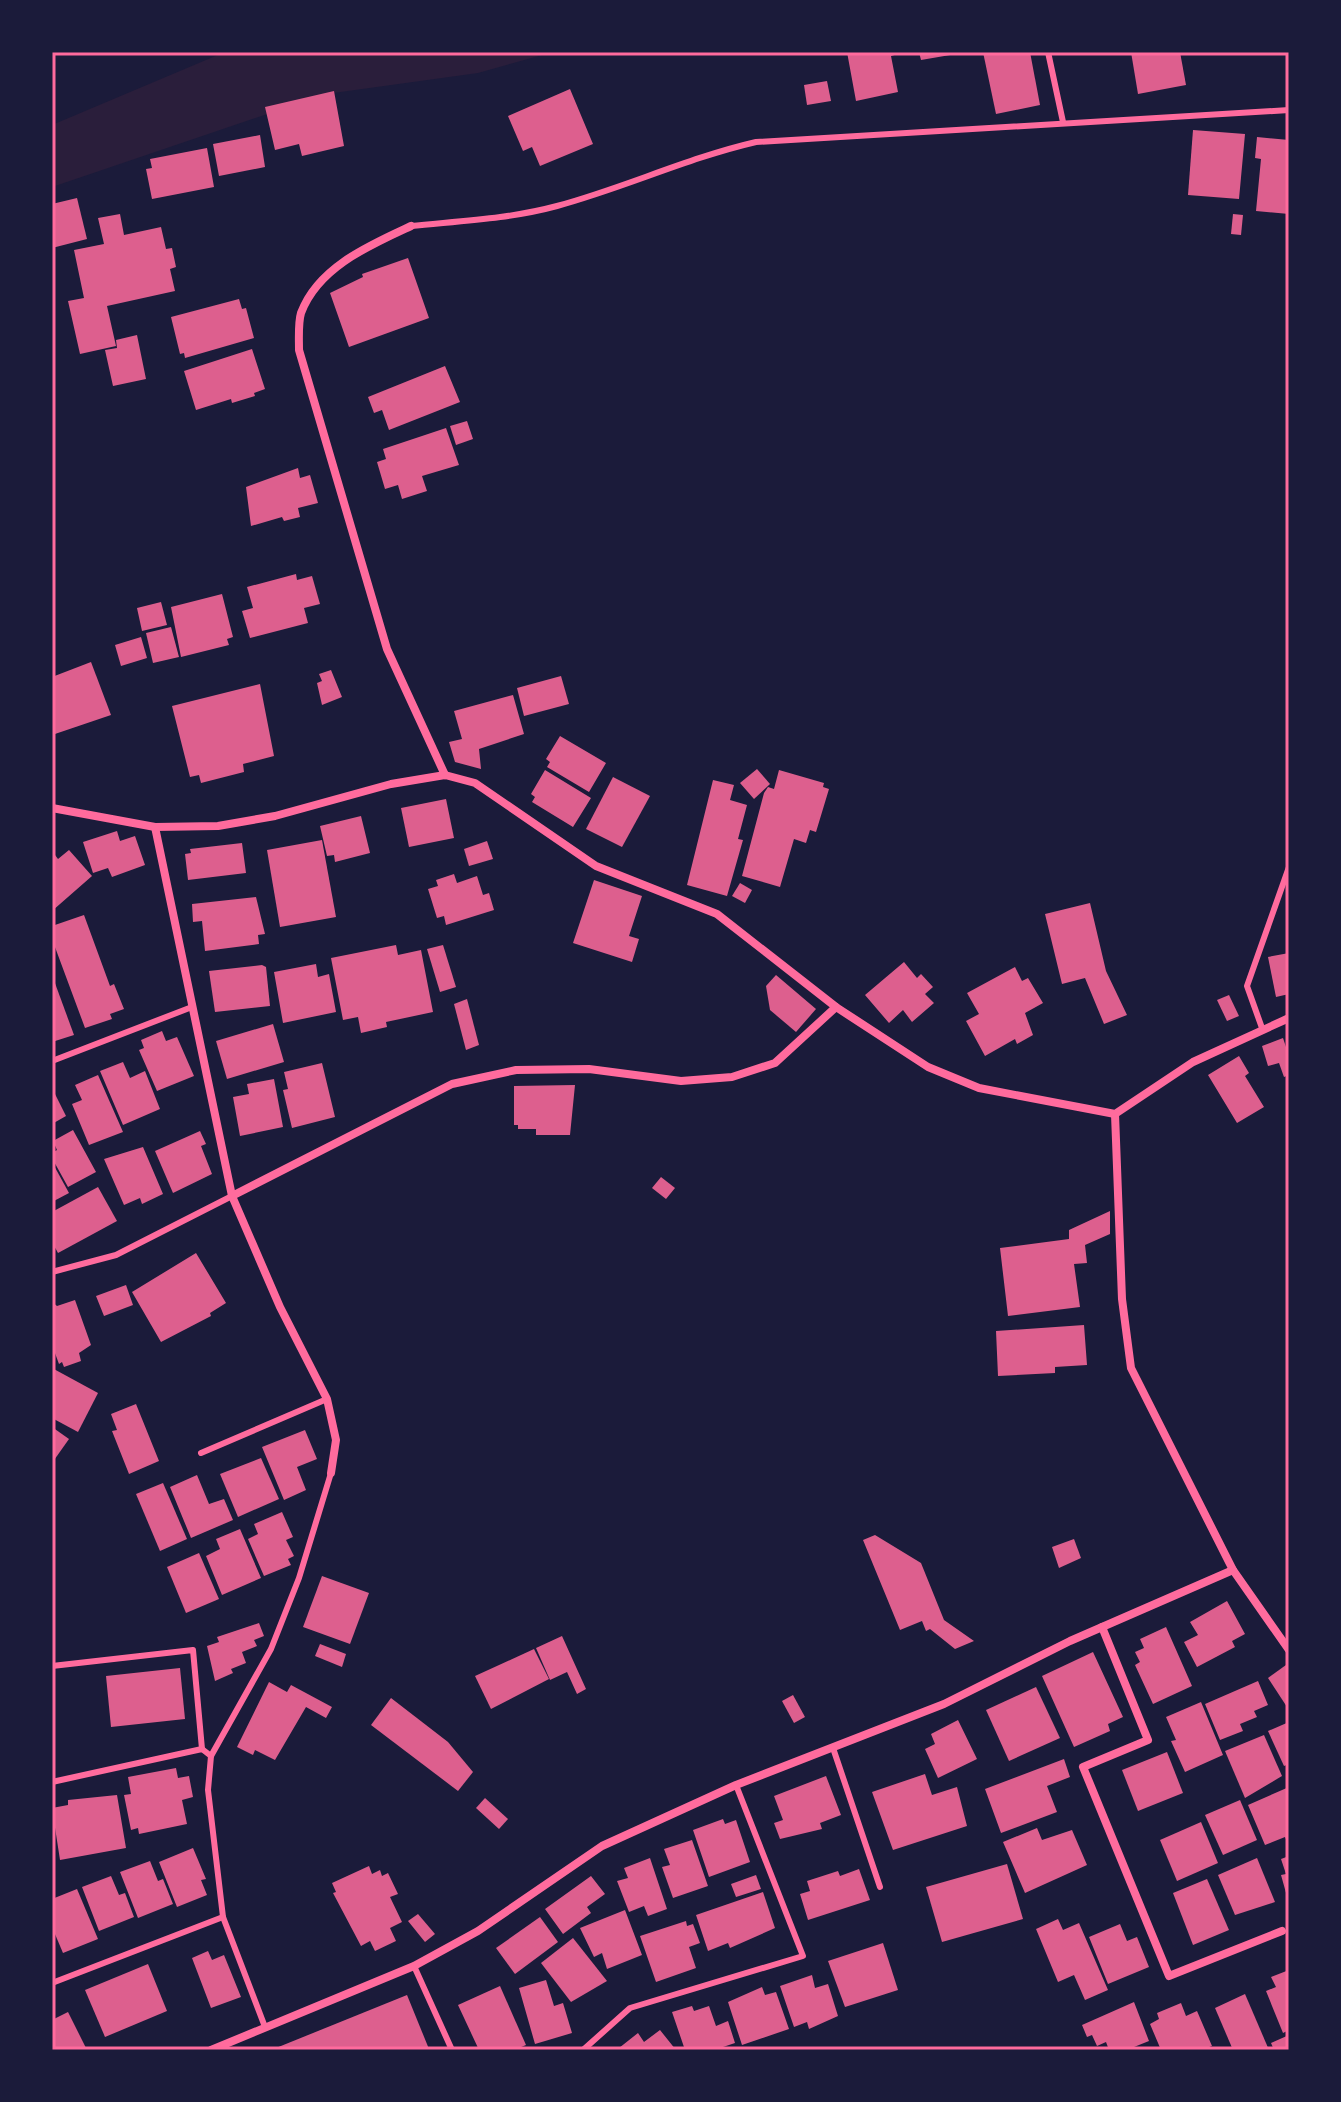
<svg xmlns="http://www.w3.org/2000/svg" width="1341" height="2102" viewBox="0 0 1341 2102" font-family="'Roboto Condensed',sans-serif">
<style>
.green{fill:#2a1e3b}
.building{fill:#dd5f8e}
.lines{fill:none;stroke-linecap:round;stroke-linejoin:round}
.service{stroke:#ff6b9d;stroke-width:6}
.minor{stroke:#ff6b9d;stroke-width:8}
.neatline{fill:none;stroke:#ff6b9d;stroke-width:3}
</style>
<rect width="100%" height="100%" fill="#1b1b3a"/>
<!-- green -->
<polygon class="green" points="225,52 553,52 478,73 326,94 52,187 52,125"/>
<!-- building -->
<g class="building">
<polygon points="847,52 905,52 891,56 898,92 856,101"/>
<polygon points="919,52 956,52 956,54 921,60"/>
<polygon points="983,52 1030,52 1040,105 996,114"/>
<polygon points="1131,52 1180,52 1186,85 1138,94"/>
<polygon points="827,81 831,101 807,105 804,85"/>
<polygon points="570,89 593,144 540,166 532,147 523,151 508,116"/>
<polygon points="334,91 344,146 302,156 299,144 275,150 265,107"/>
<polygon points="1193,130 1245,134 1239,199 1188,195"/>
<polygon points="260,135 265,167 219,176 213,144"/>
<polygon points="1257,137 1289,140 1289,214 1256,211 1261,159 1255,158"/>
<polygon points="207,148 214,187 152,199 146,169 152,168 150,159"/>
<polygon points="77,198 87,239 52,248 52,204"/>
<polygon points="120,214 124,235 161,227 166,249 172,248 176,267 170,269 175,291 107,306 116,346 80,354 68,301 84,298 74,250 104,244 98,218"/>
<polygon points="1233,214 1243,215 1241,235 1231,234"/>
<polygon points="408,258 429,318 349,347 330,293 363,277 362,274"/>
<polygon points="239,299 242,309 246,308 254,338 185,358 184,353 180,354 171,317"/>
<polygon points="137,335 146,379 113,386 105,350 117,348 116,340"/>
<polygon points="252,349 265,389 254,393 255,396 232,403 231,399 196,410 184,371"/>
<polygon points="445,366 460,402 389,430 382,410 374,413 368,397"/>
<polygon points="467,421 473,439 456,445 450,426"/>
<polygon points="446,428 459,465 422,476 427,491 402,499 398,485 385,489 377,462 386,459 383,449"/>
<polygon points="298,468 300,478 310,475 318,503 298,508 300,517 284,521 282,517 251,526 246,487"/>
<polygon points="296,574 297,580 312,576 320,604 304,608 308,623 250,638 242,611 253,608 247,587"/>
<polygon points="222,594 233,637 227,639 229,645 181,657 171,607"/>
<polygon points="161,602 167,625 142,631 137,608"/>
<polygon points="171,627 179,657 153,663 146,633"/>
<polygon points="141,637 147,658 121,666 115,645"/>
<polygon points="91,662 111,715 52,735 52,677"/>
<polygon points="331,670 342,697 322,705 317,683 322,681 319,674"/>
<polygon points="561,676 569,704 524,716 517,688"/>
<polygon points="260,684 274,756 243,764 244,772 201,783 199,775 190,777 172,706"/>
<polygon points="513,695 524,734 479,749 481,769 455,762 449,742 462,739 454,711"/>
<polygon points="560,736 606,763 589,792 547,767 550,762 546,759"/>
<polygon points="757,769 770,784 754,799 740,783"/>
<polygon points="545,770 591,798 573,827 532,802 535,797 531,794"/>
<polygon points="779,770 824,783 823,787 829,789 816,832 810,830 806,843 794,839 780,887 742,876 764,793 768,787 774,789"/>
<polygon points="613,777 650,796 622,847 586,829"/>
<polygon points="713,780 734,785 730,800 747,805 738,839 743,840 727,896 687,885"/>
<polygon points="446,799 454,838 409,847 401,808"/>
<polygon points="361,816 370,853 335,862 334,855 327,856 320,826"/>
<polygon points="117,831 120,841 135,836 145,865 112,877 108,868 93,873 83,842"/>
<polygon points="322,840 336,917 280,927 267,850"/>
<polygon points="487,841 493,859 469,866 464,849"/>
<polygon points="242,843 246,873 188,880 185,854 191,853 190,849"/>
<polygon points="69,850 92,876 52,911 52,857 55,855 58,859"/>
<polygon points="454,874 457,883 477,876 483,895 489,893 494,910 446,925 444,916 437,918 428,889 438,886 436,880"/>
<polygon points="594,880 642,896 629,936 639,939 632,962 573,943"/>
<polygon points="740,883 752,890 745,903 732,896"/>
<polygon points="256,897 265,934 258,935 259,944 205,951 202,921 193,922 192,904"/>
<polygon points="1090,903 1106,971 1127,1015 1104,1024 1085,978 1062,984 1045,914"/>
<polygon points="84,915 110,986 114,984 124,1009 110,1014 112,1019 85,1028 52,939 52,926"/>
<polygon points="396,945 398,955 421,950 433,1012 386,1022 387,1027 361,1033 358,1017 343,1020 331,958"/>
<polygon points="443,945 456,987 440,992 427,949"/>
<polygon points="1289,953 1289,994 1276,997 1268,957"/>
<polygon points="904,962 917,978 921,974 933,987 925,994 934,1003 912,1022 903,1010 889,1023 865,995"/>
<polygon points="316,964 318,977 329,974 336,1012 283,1023 274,972"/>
<polygon points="262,965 266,967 270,1006 215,1012 209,971"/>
<polygon points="1015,967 1022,981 1028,978 1043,1003 1025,1013 1033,1035 1017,1044 1015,1039 985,1056 966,1021 979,1014 967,993"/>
<polygon points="52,975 74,1035 52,1042"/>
<polygon points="776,975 816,1009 796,1032 770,1010 766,986"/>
<polygon points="1229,995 1239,1016 1227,1021 1217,1000"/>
<polygon points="467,999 479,1045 466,1050 454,1004"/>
<polygon points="273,1024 284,1062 227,1079 216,1041"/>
<polygon points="162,1031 166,1041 177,1037 194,1076 157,1091 139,1050 144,1048 141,1040"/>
<polygon points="1283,1038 1289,1056 1289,1075 1284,1077 1279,1063 1268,1066 1262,1046"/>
<polygon points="1239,1056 1249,1073 1245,1076 1264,1107 1237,1123 1208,1075"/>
<polygon points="123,1062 130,1078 145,1071 160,1109 123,1125 100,1071"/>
<polygon points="322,1063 335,1117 292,1128 283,1090 288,1089 284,1072"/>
<polygon points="98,1075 123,1132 89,1145 72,1104 82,1100 75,1085"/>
<polygon points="274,1079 283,1127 240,1136 233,1097 249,1094 247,1084"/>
<polygon points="575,1085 570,1135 536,1135 536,1129 518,1129 518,1125 514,1125 514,1086"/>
<polygon points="52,1088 66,1116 52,1124"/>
<polygon points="73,1130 96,1172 68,1187 52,1158 52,1153 57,1150 53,1141"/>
<polygon points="200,1131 206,1144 201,1146 212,1174 173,1193 155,1151"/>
<polygon points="143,1147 163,1194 142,1204 140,1198 124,1205 104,1159"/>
<polygon points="52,1162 69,1193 52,1202"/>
<polygon points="661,1177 675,1188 666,1199 652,1188"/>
<polygon points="98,1187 117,1221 58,1253 52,1242 52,1212"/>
<polygon points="1110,1211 1110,1234 1085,1245 1087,1263 1074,1264 1080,1307 1008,1316 1000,1248 1069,1239 1069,1230"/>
<polygon points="196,1253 226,1303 210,1313 211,1316 161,1342 132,1292"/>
<polygon points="126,1285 133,1305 104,1316 96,1296"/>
<polygon points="75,1300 91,1345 79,1353 81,1361 64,1367 62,1362 59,1364 52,1345 52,1302 57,1306"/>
<polygon points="1084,1325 1087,1365 1055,1367 1055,1373 998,1376 996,1331"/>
<polygon points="52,1368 98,1393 78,1432 52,1418"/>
<polygon points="136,1404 159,1461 129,1474 112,1431 117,1430 111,1414"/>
<polygon points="52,1427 69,1439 52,1463"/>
<polygon points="305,1430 317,1459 297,1467 306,1490 284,1500 262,1447"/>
<polygon points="261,1458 279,1499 238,1517 220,1474"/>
<polygon points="197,1475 209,1504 224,1499 233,1520 191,1538 170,1487"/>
<polygon points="163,1483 187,1539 160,1551 136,1494"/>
<polygon points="282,1512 293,1537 286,1540 294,1556 288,1559 291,1565 264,1576 248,1539 258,1534 254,1524"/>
<polygon points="240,1529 261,1578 222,1595 206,1556 220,1549 216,1539"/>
<polygon points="875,1535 921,1563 944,1620 974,1641 955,1649 930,1629 926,1631 922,1621 900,1630 863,1540"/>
<polygon points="1074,1539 1081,1558 1059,1568 1052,1547"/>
<polygon points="199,1553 219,1599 186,1613 167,1567"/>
<polygon points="322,1576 369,1593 350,1644 303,1627"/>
<polygon points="1227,1601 1245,1634 1232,1641 1235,1647 1197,1667 1184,1642 1198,1635 1190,1622"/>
<polygon points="259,1623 264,1636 254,1640 257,1646 242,1652 246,1663 231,1669 233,1673 215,1681 207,1646 219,1642 217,1637"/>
<polygon points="1166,1627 1192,1686 1153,1704 1135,1665 1140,1662 1135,1652 1144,1648 1140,1639"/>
<polygon points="562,1636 586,1689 577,1694 567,1672 550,1680 536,1648"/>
<polygon points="320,1644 346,1654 342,1667 315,1656"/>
<polygon points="534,1649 549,1679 491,1709 475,1676"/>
<polygon points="1093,1652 1123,1717 1108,1724 1110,1731 1074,1747 1042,1676"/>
<polygon points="1286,1665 1289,1669 1287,1707 1268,1678"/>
<polygon points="180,1668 185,1719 111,1727 106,1676"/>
<polygon points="1258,1681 1268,1705 1254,1711 1257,1717 1240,1724 1243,1731 1220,1740 1205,1704"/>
<polygon points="269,1682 287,1692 291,1685 332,1707 326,1718 306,1707 275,1760 255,1750 253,1755 237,1747"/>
<polygon points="1036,1687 1060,1738 1009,1761 986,1710"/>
<polygon points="793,1695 805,1717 794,1723 782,1701"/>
<polygon points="391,1698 448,1742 473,1772 458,1791 371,1725"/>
<polygon points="1201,1702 1223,1755 1185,1772 1171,1741 1176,1740 1166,1717"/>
<polygon points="958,1720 977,1759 938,1778 925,1749 935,1744 931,1734"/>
<polygon points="1289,1722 1289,1764 1284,1766 1268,1731"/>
<polygon points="1264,1735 1282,1776 1245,1798 1225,1751"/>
<polygon points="1167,1752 1183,1793 1138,1811 1122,1770"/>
<polygon points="1064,1759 1070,1777 1047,1786 1057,1812 1001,1833 985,1789"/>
<polygon points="176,1768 178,1778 189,1776 193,1797 182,1800 187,1824 139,1834 138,1828 131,1830 124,1795 131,1794 128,1777"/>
<polygon points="925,1774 932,1795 957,1787 967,1826 893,1850 872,1792"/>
<polygon points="826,1776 841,1815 820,1823 822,1829 780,1839 774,1823 783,1820 774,1796"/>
<polygon points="1289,1787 1289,1846 1285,1837 1265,1845 1248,1805"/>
<polygon points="117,1795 126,1848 60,1860 52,1808 68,1805 68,1800"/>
<polygon points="485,1798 508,1819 499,1829 476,1808"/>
<polygon points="1240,1800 1257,1840 1223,1855 1205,1815"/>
<polygon points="723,1819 725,1824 736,1820 750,1862 709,1877 693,1830"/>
<polygon points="1201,1822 1218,1863 1177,1881 1160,1840"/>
<polygon points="1037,1828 1042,1840 1072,1830 1087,1865 1025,1893 1003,1842"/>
<polygon points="692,1840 708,1886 673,1898 662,1867 670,1865 664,1849"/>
<polygon points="193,1848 206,1879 201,1880 207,1895 177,1907 159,1862"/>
<polygon points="1289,1856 1289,1900 1288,1900 1281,1875 1286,1874 1281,1859"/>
<polygon points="650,1858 667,1909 648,1916 644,1906 629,1912 617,1881 628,1878 624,1868"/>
<polygon points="1257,1858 1275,1902 1235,1915 1218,1875"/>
<polygon points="150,1861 158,1881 163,1879 173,1904 138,1918 120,1872"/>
<polygon points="1007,1864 1023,1919 942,1942 926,1887"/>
<polygon points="369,1866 372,1874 380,1870 382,1876 388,1873 398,1894 390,1897 402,1922 390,1928 396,1941 375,1951 370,1941 361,1946 333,1893 336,1892 332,1883"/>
<polygon points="859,1869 870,1900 808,1920 800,1894 810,1891 807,1881 838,1871 840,1876"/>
<polygon points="756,1875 761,1889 736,1897 731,1884"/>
<polygon points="111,1876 119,1895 125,1893 134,1917 99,1931 82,1887"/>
<polygon points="591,1876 605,1894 587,1907 591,1913 563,1934 545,1909"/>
<polygon points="1207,1879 1229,1930 1193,1945 1173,1893"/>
<polygon points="77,1889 98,1939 63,1953 52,1927 52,1899"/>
<polygon points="763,1892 775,1928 730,1948 728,1943 708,1951 696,1915"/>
<polygon points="625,1910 642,1955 607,1969 602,1953 594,1957 580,1928"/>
<polygon points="418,1914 435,1934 425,1942 408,1921"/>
<polygon points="540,1917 558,1942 515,1974 496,1948"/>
<polygon points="1058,1919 1063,1930 1079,1923 1108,1990 1085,2000 1074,1975 1058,1982 1036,1929"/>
<polygon points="686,1921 687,1926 693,1924 700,1943 689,1947 696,1968 656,1982 640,1936"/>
<polygon points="1120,1924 1127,1941 1137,1937 1149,1967 1108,1984 1089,1937"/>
<polygon points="573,1938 607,1981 571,2002 541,1963"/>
<polygon points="883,1943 898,1990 845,2007 828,1961"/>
<polygon points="208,1951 212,1960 224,1955 241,1997 211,2008 192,1958"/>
<polygon points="148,1964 167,2011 105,2037 85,1990"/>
<polygon points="1289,1970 1289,2030 1283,2033 1266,1991 1276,1987 1271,1977"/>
<polygon points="812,1975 815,1988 828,1984 838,2016 809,2029 807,2022 794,2027 780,1986"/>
<polygon points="546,1980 554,2006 563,2003 572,2033 535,2044 519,1988"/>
<polygon points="500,1986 526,2045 514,2050 479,2050 458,2005"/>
<polygon points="762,1987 765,1995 776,1992 789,2029 742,2045 728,2002"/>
<polygon points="1245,1994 1269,2050 1233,2050 1215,2008"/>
<polygon points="407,1995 429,2049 426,2050 271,2050"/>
<polygon points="1134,2002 1149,2041 1134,2047 1136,2050 1109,2050 1106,2042 1097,2046 1092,2035 1087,2037 1082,2025"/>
<polygon points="1181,2003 1186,2016 1197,2011 1212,2046 1201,2050 1161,2050 1150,2024 1159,2019 1157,2013"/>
<polygon points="692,2006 694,2011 709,2006 716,2026 728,2021 735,2043 714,2050 685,2050 672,2012"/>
<polygon points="68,2012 87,2050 52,2050 52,2020"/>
<polygon points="660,2030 676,2050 619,2048 638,2033 644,2042"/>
<polygon points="1289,2035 1289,2050 1274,2050 1271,2043"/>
</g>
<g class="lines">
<!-- service -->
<g class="service">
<polyline points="1048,52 1063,122"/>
<path d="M411,226C459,221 509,219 557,206C624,188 687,158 756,142L1289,110"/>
<polyline points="1262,1028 1247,986 1289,867"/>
<polyline points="52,1061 192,1007"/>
<polyline points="52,1272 116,1255 232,1196"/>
<polyline points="201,1453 327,1399"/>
<polyline points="52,1666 193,1650 202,1749"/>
<polyline points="833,1748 880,1887"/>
<polyline points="52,1782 202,1749 211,1756"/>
<polyline points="414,1966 452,2050"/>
<polyline points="52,1983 223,1917"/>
<polyline points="265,2027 223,1917 208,1790 211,1756 271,1649 299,1578 331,1473"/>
<polyline points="583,2050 630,2008 803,1956 736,1785"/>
</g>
<!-- minor -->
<g class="minor">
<path d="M411,226C370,245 318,267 301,313C298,323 299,338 299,350L387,649L445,775"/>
<polyline points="52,808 155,827 218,826 275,816 391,784 445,775 475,783 596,866 717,914 836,1007 928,1067 979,1088 1115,1114 1193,1062 1289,1018"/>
<polyline points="155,827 232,1196 280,1307 327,1399 336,1440 331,1473"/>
<polyline points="1115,1114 1122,1299 1131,1368 1233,1570 1289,1650"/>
<polyline points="232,1196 452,1084 516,1070 589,1069 681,1081 732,1077 775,1063 836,1007"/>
<polyline points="1102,1627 1148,1740 1083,1767 1169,1976 1282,1931"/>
<polyline points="211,2050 414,1966 478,1931 602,1846 736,1785 944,1704 1070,1641 1233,1570"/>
</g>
</g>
<!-- border -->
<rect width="1341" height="2102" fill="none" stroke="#1b1b3a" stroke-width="108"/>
<rect x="54" y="54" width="1233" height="1994" class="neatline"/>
</svg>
